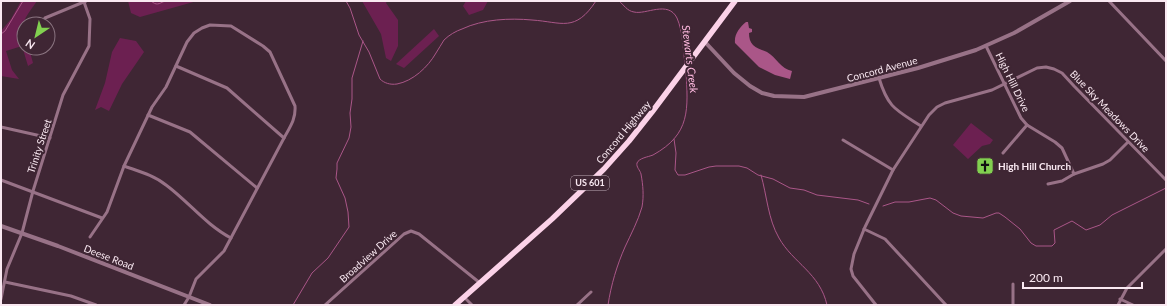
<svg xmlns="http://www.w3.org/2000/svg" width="1167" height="306" viewBox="0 0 1167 306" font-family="Lato,sans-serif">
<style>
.green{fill:#6c2051}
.water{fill:#aa5688}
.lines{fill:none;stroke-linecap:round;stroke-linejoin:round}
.stream{stroke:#aa5688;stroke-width:1}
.minor{stroke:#987287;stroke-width:3}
.tertiary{stroke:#987287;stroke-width:4}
.trunk{stroke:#fbd2e8;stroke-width:5.5}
.labels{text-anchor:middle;stroke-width:4;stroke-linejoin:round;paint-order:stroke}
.shield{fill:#3f2634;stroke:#c2aeb9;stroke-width:1}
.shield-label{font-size:9px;font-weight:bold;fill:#fae9f2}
.street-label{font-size:10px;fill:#fae9f2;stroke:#3f2634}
.poi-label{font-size:10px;font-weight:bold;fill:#fae9f2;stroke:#3f2634;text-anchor:start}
.water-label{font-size:11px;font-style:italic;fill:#feb9df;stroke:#3f2634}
</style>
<rect width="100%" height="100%" fill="#3f2634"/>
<!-- green -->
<g class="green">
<path d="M21,1H37C32,9 22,19 23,29C23,35 24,41 24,48H29L33,63L28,66L22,46L6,51L12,70L19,79L1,76V31L11,19Z"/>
<polygon points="128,1 197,1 140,17 131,13"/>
<polygon points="362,1 387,1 386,3 398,20 398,46 391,61 386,58 381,34"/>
<polygon points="466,1 488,1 483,10 469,15 463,6"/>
<polygon points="434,29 439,36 404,68 396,64"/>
<polygon points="120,38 136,41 144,52 122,84 109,111 101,107 95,110 105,83 112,52"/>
<polygon points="971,123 993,140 990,144 982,146 968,159 953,145"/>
</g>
<!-- water -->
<path class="water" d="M746,22H748L749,28L752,29V32L749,33C749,38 750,42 753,45C757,49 763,50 767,52C776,57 781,69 792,71L790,79L775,75L759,67L735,43C734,34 740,27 746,22Z"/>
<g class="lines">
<!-- stream -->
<g class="stream">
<path d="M151,1C157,6 158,4 165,1"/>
<path d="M346,1L350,8L359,35L369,52L380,79C384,83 390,85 397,84C413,81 428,67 436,53C439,49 441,44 444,40C449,35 456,31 462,29C483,19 510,18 532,20C562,22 575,33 596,1"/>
<path d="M619,1C624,5 627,11 634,12C646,15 668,0 677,18C683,32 683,49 685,64"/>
<polyline points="1,34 5,31 23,1"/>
<polyline points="674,139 676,153 675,170 678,175 685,175 709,167 716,166 739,166 747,168 758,175 773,179 790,188 804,190 817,195 858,200 869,204"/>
<path d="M761,175C767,196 768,219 779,238C793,263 820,273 827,305"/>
<polyline points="883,206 895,202 909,202 930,198 936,200 953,213 961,216 983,218 996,213 999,213 1005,217 1020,229 1031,243 1036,246 1052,246 1055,243 1054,230 1072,221 1086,230 1100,225 1112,215 1166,188"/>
<polyline points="293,305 312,273 328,258 349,227 348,212 345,198 336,178 337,169 337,163 349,138 351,127 350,113 352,99 352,78 363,41"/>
<path d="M608,305C611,285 617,265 625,247C631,234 638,221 642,207C644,196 643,185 641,174C640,170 636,167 637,163C639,158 648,157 653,155C691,134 688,109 686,71"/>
</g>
<!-- minor -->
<g class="minor">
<polyline points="1109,1 1166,61"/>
<polyline points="45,18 86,1"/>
<polyline points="986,46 1021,118 1027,125 1055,142 1062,148 1074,174"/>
<polyline points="176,66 227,88 284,138"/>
<path d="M879,78C888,108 896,110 921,126"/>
<polyline points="148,115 190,132 257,188"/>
<polyline points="1,127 50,138"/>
<polyline points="843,140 893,170"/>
<polyline points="1003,153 1027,125"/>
<path d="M124,166C138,171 154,175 166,185C189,202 206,225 231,238"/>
<polyline points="1,180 102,218"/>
<polyline points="1048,184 1062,181 1074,174 1103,164 1110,160 1128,142"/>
<polyline points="864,229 885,239 946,305"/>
<path d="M90,237L107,212L124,166L152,107L166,87L187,42L194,33L202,28L210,25L231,26L263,46L270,52L295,106C296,119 290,127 284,138L224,251L196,279L189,297L184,305"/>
<polyline points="5,282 71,296 96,305"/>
<polyline points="464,297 472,305"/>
<polyline points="1,299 7,269 22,233 33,191 63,95 89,46 90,19 84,2"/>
<polyline points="1120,299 1133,305"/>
<polyline points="325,305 404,234 411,231 419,234 480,283"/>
<polyline points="577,305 591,292"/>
<polyline points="876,305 853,276 851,269 854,254 865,227 893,170 929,115 937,107 945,103 992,90 1037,68 1046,67 1054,69 1062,73 1074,86 1166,180"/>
<polyline points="1013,305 1013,284"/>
<polyline points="1118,305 1127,288 1166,249"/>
</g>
<!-- tertiary -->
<g class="tertiary">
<polyline points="705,42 734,73 750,86 762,93 774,96 804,97 918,68 976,50 1014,33 1070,1"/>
<polyline points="1,226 58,246 210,305"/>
</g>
<!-- trunk -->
<polyline class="trunk" points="455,305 552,219 604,169 629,141 652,112 735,1"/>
</g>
<!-- icons -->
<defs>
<symbol id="church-square" viewBox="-11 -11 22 22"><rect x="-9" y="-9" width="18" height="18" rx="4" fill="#82d050" stroke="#3f2634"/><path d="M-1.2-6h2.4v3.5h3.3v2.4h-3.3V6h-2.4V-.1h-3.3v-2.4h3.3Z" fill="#111"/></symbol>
</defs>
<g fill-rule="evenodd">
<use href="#church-square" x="975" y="156" width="20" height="20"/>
</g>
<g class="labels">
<!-- shield labels -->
<rect class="shield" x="571" y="176" width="38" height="14" rx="3"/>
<g class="shield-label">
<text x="590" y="186">US 601</text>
</g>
<!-- street labels -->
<g class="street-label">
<text transform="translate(882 69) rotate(-15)" y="4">Concord Avenue</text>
<text transform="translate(1013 82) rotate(64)" y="4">High Hill Drive</text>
<text transform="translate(1110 111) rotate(46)" y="4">Blue Sky Meadows Drive</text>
<text transform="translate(623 132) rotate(-50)" y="4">Concord Highway</text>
<text transform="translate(39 146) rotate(-72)" y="4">Trinity Street</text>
<text transform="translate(368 256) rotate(-42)" y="4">Broadview Drive</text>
<text transform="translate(109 257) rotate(21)" y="4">Deese Road</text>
</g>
<!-- poi labels -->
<g class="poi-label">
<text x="998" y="170">High Hill Church</text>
</g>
<!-- water labels -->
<g class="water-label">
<text transform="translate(690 59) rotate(83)" y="4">Stewarts Creek</text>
</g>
</g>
<!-- border -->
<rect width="1167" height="306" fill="none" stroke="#fae9f2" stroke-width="4"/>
<!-- north arrow -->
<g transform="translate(36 36) rotate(215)"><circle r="19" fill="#3f2634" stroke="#8a7480"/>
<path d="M0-3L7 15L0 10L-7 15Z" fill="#82d050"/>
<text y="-6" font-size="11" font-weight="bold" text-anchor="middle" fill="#fae9f2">N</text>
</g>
<!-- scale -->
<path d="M1023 282v6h119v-6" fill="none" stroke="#fae9f2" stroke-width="2"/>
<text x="1029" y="282" font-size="12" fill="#fae9f2" stroke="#3f2634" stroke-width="3" paint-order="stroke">200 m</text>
</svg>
